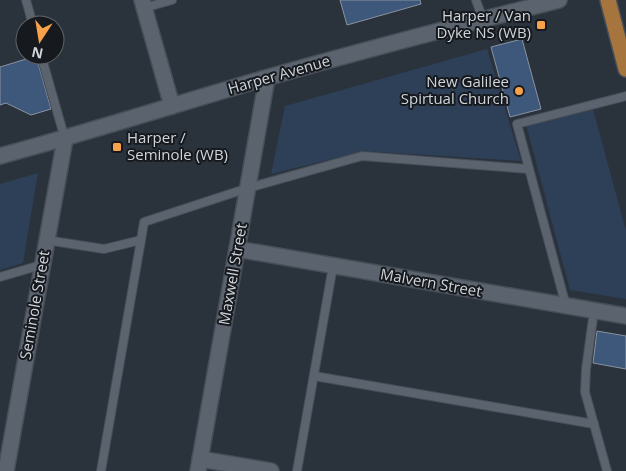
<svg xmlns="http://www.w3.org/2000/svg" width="626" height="471" viewBox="0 0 626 471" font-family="'Open Sans',sans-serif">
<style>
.green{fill:#2d4058}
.building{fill:#3d587b;stroke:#89929f}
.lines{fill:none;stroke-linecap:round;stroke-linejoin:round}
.lane-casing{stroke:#484e57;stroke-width:10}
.street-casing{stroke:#484e57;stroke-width:18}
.secondary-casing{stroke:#484e57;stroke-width:18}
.primary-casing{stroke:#484e57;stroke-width:18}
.lane{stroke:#5a636e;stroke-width:8}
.street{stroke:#5a636e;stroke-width:15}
.secondary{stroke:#5a636e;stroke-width:15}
.primary{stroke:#a5753d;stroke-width:15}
.poi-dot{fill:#f7a14a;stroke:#161a1e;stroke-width:2}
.labels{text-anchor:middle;stroke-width:4;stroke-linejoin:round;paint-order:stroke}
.poi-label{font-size:15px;fill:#d0d5dc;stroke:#161a1e;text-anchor:end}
.street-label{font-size:15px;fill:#d0d5dc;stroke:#161a1e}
</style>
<rect width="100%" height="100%" fill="#2a323c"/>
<!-- green -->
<g class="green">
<polygon points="487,49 521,161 365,151 271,174 285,106"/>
<polygon points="593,109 626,231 626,299 570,290 526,124"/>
<polygon points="38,173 23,263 0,270 0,184"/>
</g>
<!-- building -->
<g class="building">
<polygon points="340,0 420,0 421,4 347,25"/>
<polygon points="522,39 541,109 510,117 491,47"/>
<polygon points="36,56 51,109 31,115 6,103 0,105 0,67"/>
<polygon points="597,331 626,336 626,369 593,363"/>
</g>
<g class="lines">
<defs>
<g id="lane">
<polyline points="26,0 33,25"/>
<polyline points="476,0 483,20"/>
<polyline points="144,8 172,0"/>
<polyline points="41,55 65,139"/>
<polyline points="46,240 104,249 141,240 144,222 248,188 362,156 529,169"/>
<polyline points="0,277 41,265"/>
<polyline points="566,306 517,124 626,96"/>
<polyline points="594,311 586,369 585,392 607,471"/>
<polyline points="314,376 594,424"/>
<polyline points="101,471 141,240"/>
<polyline points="297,471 333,266"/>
</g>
<g id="street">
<polyline points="142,0 172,106"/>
<polyline points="237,249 626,316"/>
<polyline points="200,459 271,471"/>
<polyline points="6,471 65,139"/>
<polyline points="198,471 267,78"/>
</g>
<path id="secondary" d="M0,156C89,132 177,104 266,78C363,50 461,25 559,0"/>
<polyline id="primary" points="608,0 626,69"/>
</defs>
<!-- lane casing -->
<use href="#lane" class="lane-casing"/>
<!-- street casing -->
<use href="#street" class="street-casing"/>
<!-- secondary casing -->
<use href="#secondary" class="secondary-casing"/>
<!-- primary casing -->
<use href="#primary" class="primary-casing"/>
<!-- lane -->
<use href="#lane" class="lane"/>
<!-- street -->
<use href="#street" class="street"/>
<!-- secondary -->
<use href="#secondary" class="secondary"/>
<!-- primary -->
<use href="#primary" class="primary"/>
</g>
<!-- markers -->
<g class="poi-dot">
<rect x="536" y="20" width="10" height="10" rx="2.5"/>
<circle cx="519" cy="91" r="5"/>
<rect x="112" y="142" width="10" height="10" rx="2.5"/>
</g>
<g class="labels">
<!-- poi labels -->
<g class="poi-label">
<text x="531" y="21">Harper / Van<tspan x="531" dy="17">Dyke NS (WB)</tspan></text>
<text x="509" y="87">New Galilee<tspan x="509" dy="17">Spirtual Church</tspan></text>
<text x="127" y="143" text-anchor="start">Harper /<tspan x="127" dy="17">Seminole (WB)</tspan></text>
</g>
<!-- street labels -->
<g class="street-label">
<text transform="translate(279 75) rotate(-16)" y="5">Harper Avenue</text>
<text transform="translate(233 274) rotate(-80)" y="5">Maxwell Street</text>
<text transform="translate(431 283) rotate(10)" y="5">Malvern Street</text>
<text transform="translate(35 305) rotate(-80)" y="5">Seminole Street</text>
</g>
</g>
<!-- north arrow -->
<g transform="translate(40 40) rotate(192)"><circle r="24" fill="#161a1e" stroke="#60656a"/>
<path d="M0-4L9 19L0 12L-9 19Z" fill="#f7a14a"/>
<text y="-8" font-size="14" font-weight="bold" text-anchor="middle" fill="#d0d5dc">N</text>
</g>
</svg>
